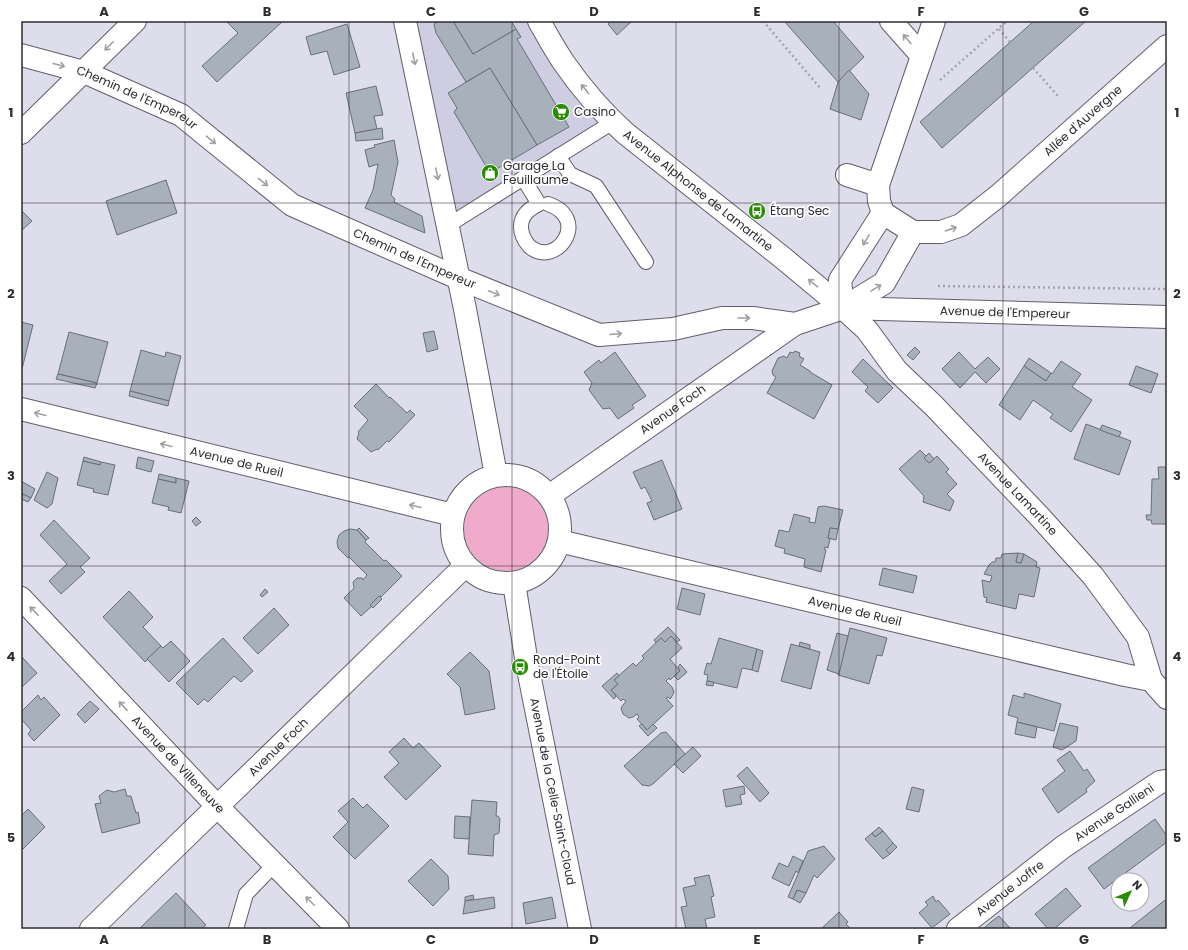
<svg xmlns="http://www.w3.org/2000/svg" width="1188" height="950" viewBox="0 0 1188 950" font-family="Poppins,sans-serif">
<style>
.built{fill:#cecde2}
.green{fill:#f0aacc}
.building{fill:#a8b0bc;stroke:#686f7a}
.lines{fill:none;stroke-linecap:round;stroke-linejoin:round}
.lane-casing{stroke:#605f6b;stroke-width:16}
.street-casing{stroke:#605f6b;stroke-width:24}
.path{stroke:#a5a4b0;stroke-width:2.5;stroke-dasharray:2 3;stroke-linecap:butt}
.lane{stroke:#fff;stroke-width:14}
.street{stroke:#fff;stroke-width:22}
.oneway{stroke:#a0a0a2}
.grid{fill:none;stroke:#2c2c31;stroke-width:1;stroke-opacity:0.55}
.labels{text-anchor:middle;stroke-width:3.5;stroke-linejoin:round;paint-order:stroke}
.street-label{font-size:12px;fill:#2c2c31;stroke:#fff}
.poi-label{font-size:12px;fill:#2c2c31;stroke:#fff;text-anchor:start}
.neatline{fill:none;stroke:#2c2c31;stroke-width:1.5}
.grid-label{font-size:13px;text-anchor:middle;font-weight:bold;fill:#2c2c31}
</style>
<rect width="100%" height="100%" fill="#deddec"/>
<!-- built -->
<polygon class="built" points="405,21 538,21 613,122 447,226"/>
<!-- green -->
<circle class="green" cx="506" cy="529" r="42"/>
<!-- building -->
<g class="building">
<polygon points="226,21 283,21 217,82 202,66 238,33"/>
<polygon points="439,21 453,21 473,54 516,29 521,37 517,39 569,127 537,145 490,68 466,82 436,33 434,24"/>
<polygon points="453,21 511,21 516,29 473,54"/>
<polygon points="611,21 632,21 617,35 608,24"/>
<polygon points="784,21 833,21 864,57 838,82"/>
<polygon points="1034,21 1086,21 942,148 920,122"/>
<polygon points="347,24 360,67 334,75 327,51 311,55 306,37"/>
<polygon points="490,68 537,145 490,173 454,112 457,108 448,93"/>
<polygon points="849,70 869,94 861,120 830,109 838,82"/>
<polygon points="376,86 383,115 374,116 377,129 355,133 346,93"/>
<polygon points="382,128 383,139 356,141 355,133"/>
<polygon points="394,140 398,162 391,195 395,199 394,202 422,216 425,233 365,208 373,190 378,164 369,167 365,150 375,147 374,145"/>
<polygon points="166,180 177,213 117,235 106,201"/>
<polygon points="21,210 32,221 21,231"/>
<polygon points="21,322 33,325 22,369 21,369"/>
<polygon points="434,331 438,349 427,352 423,333"/>
<polygon points="69,332 108,342 97,383 58,374"/>
<polygon points="915,347 920,352 913,360 907,355"/>
<polygon points="141,350 165,357 166,352 181,356 169,401 130,391"/>
<polygon points="795,351 800,353 799,356 804,359 800,365 810,371 810,372 832,385 814,419 767,393 776,377 773,375 772,371 778,358 784,356 787,358 790,352 793,353"/>
<polygon points="615,352 646,396 632,405 634,408 618,419 610,408 603,409 589,390 592,383 584,372 599,360 601,363"/>
<polygon points="959,352 975,369 988,357 1000,369 986,383 975,372 960,388 942,369"/>
<polygon points="1029,358 1051,373 1046,381 1024,366"/>
<polygon points="863,359 893,388 878,403 865,391 868,387 852,372"/>
<polygon points="1061,361 1081,374 1072,387 1092,400 1071,432 1050,418 1053,414 1033,400 1020,420 999,405 1024,366 1046,381 1051,373 1052,374"/>
<polygon points="1136,366 1158,374 1151,393 1129,385"/>
<polygon points="58,374 97,383 95,388 56,379"/>
<polygon points="376,384 389,398 390,397 407,413 410,410 415,415 389,442 387,441 378,450 377,449 371,452 357,439 359,433 358,432 368,420 354,406"/>
<polygon points="130,391 169,401 168,406 129,396"/>
<polygon points="1086,424 1131,441 1119,475 1074,459"/>
<polygon points="1102,425 1121,432 1119,437 1100,430"/>
<polygon points="920,450 926,456 924,458 929,463 937,456 949,469 946,472 957,484 947,494 954,501 950,511 923,502 924,496 899,469"/>
<polygon points="929,453 934,459 929,463 924,458"/>
<polygon points="84,457 101,462 100,465 83,461"/>
<polygon points="138,457 154,461 151,472 136,468"/>
<polygon points="662,460 682,509 654,520 647,503 652,501 645,487 641,489 633,472"/>
<polygon points="83,461 100,465 101,462 115,465 108,495 93,492 94,489 77,485"/>
<polygon points="1158,467 1165,467 1166,470 1167,470 1167,524 1152,524 1151,520 1147,520 1146,515 1151,515 1152,479 1159,479"/>
<polygon points="47,472 58,478 52,504 47,508 34,500"/>
<polygon points="159,474 176,478 176,483 158,479"/>
<polygon points="176,478 189,481 181,513 168,510 169,507 152,503 158,479 176,483"/>
<polygon points="21,481 35,489 31,498 23,494 21,498"/>
<polygon points="23,494 31,498 28,502 21,499"/>
<polygon points="824,506 843,510 838,529 830,528 828,538 830,539 828,548 825,547 824,549 826,550 821,572 804,567 805,559 784,553 785,549 775,546 779,530 789,532 794,514 810,518 809,522 815,523 818,507"/>
<polygon points="196,517 201,522 196,526 192,521"/>
<polygon points="54,520 90,558 80,567 85,572 61,594 49,581 67,564 40,535"/>
<polygon points="359,528 369,538 366,540 357,530"/>
<polygon points="830,528 838,529 836,540 828,538"/>
<polygon points="350,529 357,530 366,540 365,542 384,561 386,560 402,576 381,597 379,596 370,605 372,606 361,616 344,598 354,588 353,582 357,578 362,578 363,580 367,575 349,557 348,558 338,548 337,542 339,535 344,531"/>
<polygon points="1018,553 1016,562 1021,563 1024,554 1037,562 1036,567 1040,568 1034,597 1019,594 1016,609 986,602 987,598 984,597 982,580 990,582 992,576 984,574 989,565 992,562 995,562 996,558 1001,558 1002,554"/>
<polygon points="1018,553 1024,554 1021,563 1016,562"/>
<polygon points="883,568 917,576 913,593 879,585"/>
<polygon points="682,588 705,594 700,615 677,609"/>
<polygon points="265,589 268,592 262,597 260,595"/>
<polygon points="129,591 153,617 143,627 161,646 145,662 103,617"/>
<polygon points="379,596 382,599 373,608 370,605"/>
<polygon points="274,608 289,625 258,654 243,638"/>
<polygon points="668,627 680,640 677,642 671,636 665,642 661,638 656,643 654,640"/>
<polygon points="850,628 887,638 882,656 877,655 869,684 838,675"/>
<polygon points="837,633 848,636 839,674 827,670"/>
<polygon points="671,636 682,648 670,659 680,671 670,680 669,678 666,681 672,687 674,692 671,698 670,699 668,697 666,698 673,706 647,730 637,719 639,717 637,714 633,717 629,718 623,714 621,708 626,701 623,699 621,701 611,690 618,684 614,680 633,663 636,666 644,658 642,656 661,638 665,642"/>
<polygon points="223,638 253,671 241,682 234,676 208,702 204,699 198,705 176,683"/>
<polygon points="719,638 757,649 752,670 742,668 737,688 707,681 708,675 704,674 707,663 711,664"/>
<polygon points="171,641 190,661 169,682 147,659 161,646 163,648"/>
<polygon points="800,642 810,645 810,649 799,646"/>
<polygon points="791,644 820,652 811,689 781,681"/>
<polygon points="757,649 763,651 758,672 752,670"/>
<polygon points="470,652 489,671 495,709 465,715 460,687 447,674"/>
<polygon points="21,656 37,673 21,688"/>
<polygon points="680,664 687,672 678,680 674,676 680,671 678,667"/>
<polygon points="617,673 619,676 614,680 618,684 611,690 616,696 614,699 602,686"/>
<polygon points="707,681 714,682 713,686 706,685"/>
<polygon points="1024,693 1061,704 1054,731 1017,722 1018,718 1008,715 1013,695 1024,698"/>
<polygon points="38,695 41,700 44,697 60,715 34,741 28,734 31,730 22,720 21,721 21,712"/>
<polygon points="90,701 99,709 85,723 77,714"/>
<polygon points="1017,722 1037,727 1035,738 1015,734"/>
<polygon points="1060,723 1078,727 1076,741 1062,750 1053,747"/>
<polygon points="642,724 647,730 653,724 657,728 648,736 639,726"/>
<polygon points="666,732 685,754 653,784 649,786 642,785 624,766 661,733"/>
<polygon points="404,738 413,748 419,743 441,766 406,800 384,777 399,763 389,752"/>
<polygon points="693,747 701,756 683,773 674,764"/>
<polygon points="1070,751 1084,771 1087,769 1095,781 1086,789 1087,792 1058,813 1042,789 1065,771 1057,760"/>
<polygon points="747,767 769,793 760,802 737,776"/>
<polygon points="744,786 745,794 740,795 742,804 726,807 723,790"/>
<polygon points="912,787 924,790 919,812 906,809"/>
<polygon points="125,789 127,796 131,796 136,813 138,812 140,823 102,833 95,804 101,803 99,796 107,790 114,792"/>
<polygon points="353,798 363,808 367,804 389,826 355,859 333,837 348,822 338,811"/>
<polygon points="472,800 497,802 496,816 498,816 500,819 499,833 494,835 493,856 468,854"/>
<polygon points="28,809 45,827 21,851 21,816"/>
<polygon points="455,816 470,817 469,839 454,838"/>
<polygon points="1155,819 1167,836 1167,842 1104,889 1088,868"/>
<polygon points="879,827 883,831 875,837 872,833"/>
<polygon points="883,831 893,843 886,850 890,854 883,859 865,839 872,833 875,837"/>
<polygon points="893,843 897,847 890,854 886,850"/>
<polygon points="824,846 835,859 817,878 814,875 806,893 797,890 793,899 788,897 808,851"/>
<polygon points="793,856 803,861 798,873 796,871 789,886 772,878 779,863 788,867"/>
<polygon points="431,859 448,876 449,889 433,906 408,881"/>
<polygon points="709,875 714,896 711,897 715,917 705,919 707,929 686,929 681,907 687,906 683,888 696,885 694,878"/>
<polygon points="1066,888 1081,906 1054,929 1048,929 1035,914"/>
<polygon points="797,890 806,893 800,903 793,899"/>
<polygon points="176,893 206,925 201,929 139,929"/>
<polygon points="473,895 474,899 465,901 465,897"/>
<polygon points="933,896 936,902 938,900 950,914 932,928 919,913 928,905 925,902"/>
<polygon points="494,897 495,908 463,914 465,901"/>
<polygon points="552,897 556,918 526,924 523,903"/>
<polygon points="1165,900 1167,903 1167,929 1131,929 1130,928"/>
<polygon points="839,912 848,922 846,924 851,929 821,929"/>
<polygon points="999,916 1011,929 983,929 992,921"/>
</g>
<g class="lines">
<defs>
<g id="lane">
<polyline points="558,156 570,174 596,186 646,262"/>
<path d="M523,178L539,204C529,209 521,215 521,227C521,234 524,240 529,246C555,270 592,219 548,204"/>
<polyline points="447,226 613,122"/>
<polyline points="236,929 246,894 274,865"/>
</g>
<g id="street">
<polyline points="405,21 465,309 496,475"/>
<path id="s1" d="M539,21C547,35 555,50 564,63C582,89 603,113 625,133L783,258L843,308L867,330L897,371L934,406L1039,516L1093,576L1138,637L1151,680L1167,698"/>
<polyline points="891,21 922,56"/>
<path id="s2" d="M21,55L84,72L181,115L292,205L458,278L599,335L673,329L722,318H753L795,324L843,308L884,283L913,232"/>
<polyline points="21,133 135,21"/>
<polyline points="847,175 878,185"/>
<polyline points="883,213 879,201 878,185 934,21"/>
<path id="s3" d="M843,308L840,280L883,213L913,232H941L961,225L998,196L1167,46"/>
<path id="s4" d="M843,308L1167,317"/>
<path id="s5" d="M21,409L453,515"/>
<circle cx="506" cy="529" r="54"/>
<path id="s6" d="M549,496L795,324"/>
<path id="s7" d="M559,541L985,642L1125,675L1151,680"/>
<path id="s8" d="M514,583L527,664L580,929"/>
<path id="s9" d="M21,598L217,806L338,929"/>
<path id="s10" d="M91,929L465,566"/>
<path id="s11" d="M958,929L1063,847L1160,782L1167,781"/>
</g>
</defs>
<!-- lane casing -->
<use href="#lane" class="lane-casing"/>
<!-- street casing -->
<use href="#street" class="street-casing"/>
<!-- path -->
<g class="path">
<polyline points="763,21 821,89"/>
<polyline points="999,29 1010,42"/>
<polyline points="1033,68 1059,97"/>
<polyline points="940,80 1007,21"/>
<polyline points="938,286 1167,289"/>
</g>
<!-- lane -->
<use href="#lane" class="lane"/>
<!-- street -->
<use href="#street" class="street"/>
</g>
<!-- one-way arrows -->
<defs><path id="oneway-shaft" d="M-6 0H5M1.5-3L5.5 0L1.5 3" fill="none" stroke-width="1.6" stroke-linecap="round" stroke-linejoin="round"/></defs>
<g class="oneway">
<use href="#oneway-shaft" transform="translate(907 39) rotate(-131)"/>
<use href="#oneway-shaft" transform="translate(109 46) rotate(135)"/>
<use href="#oneway-shaft" transform="translate(414 59) rotate(78)"/>
<use href="#oneway-shaft" transform="translate(59 65) rotate(15)"/>
<use href="#oneway-shaft" transform="translate(585 89) rotate(-129)"/>
<use href="#oneway-shaft" transform="translate(211 140) rotate(40)"/>
<use href="#oneway-shaft" transform="translate(437 174) rotate(79)"/>
<use href="#oneway-shaft" transform="translate(263 182) rotate(38)"/>
<use href="#oneway-shaft" transform="translate(951 229) rotate(-19)"/>
<use href="#oneway-shaft" transform="translate(866 240) rotate(122)"/>
<use href="#oneway-shaft" transform="translate(813 283) rotate(-140)"/>
<use href="#oneway-shaft" transform="translate(876 288) rotate(-32)"/>
<use href="#oneway-shaft" transform="translate(494 293) rotate(22)"/>
<use href="#oneway-shaft" transform="translate(744 318)"/>
<use href="#oneway-shaft" transform="translate(616 334) rotate(-5)"/>
<use href="#oneway-shaft" transform="translate(40 414) rotate(-166)"/>
<use href="#oneway-shaft" transform="translate(166 445) rotate(-166)"/>
<use href="#oneway-shaft" transform="translate(415 506) rotate(-166)"/>
<use href="#oneway-shaft" transform="translate(34 611) rotate(-134)"/>
<use href="#oneway-shaft" transform="translate(123 706) rotate(-133)"/>
<use href="#oneway-shaft" transform="translate(310 901) rotate(-135)"/>
</g>
<!-- grid -->
<path class="grid" d="M185,21V929M349,21V929M512,21V929M676,21V929M839,21V929M1003,21V929M21,203H1167M21,384H1167M21,566H1167M21,747H1167"/>
<!-- icons -->
<defs>
<symbol id="supermarket-disc" viewBox="-11 -11 22 22"><circle r="9.5" fill="#298b00" stroke="#fff"/><path d="M-6-5.5h2.5l.6 2H6L4.5 2H-2.5L-4.4-4H-6ZM-1.5 3.2a1.3 1.3 0 1 0 .1 0ZM3 3.2a1.3 1.3 0 1 0 .1 0Z" fill="#fff"/></symbol>
<symbol id="shop-disc" viewBox="-11 -11 22 22"><circle r="9.5" fill="#298b00" stroke="#fff"/><path d="M-5-2.5h2.3a2.7 3.5 0 0 1 5.4 0H5L5.5 6h-11ZM-1.5-2.5h3a1.5 2.3 0 0 0-3 0Z" fill="#fff"/></symbol>
<symbol id="bus-disc" viewBox="-11 -11 22 22"><circle r="9.5" fill="#298b00" stroke="#fff"/><path d="M-5-6H5V4H4V6H2V4H-2V6H-4V4H-5ZM-3.5-4V0h7V-4ZM-3.5 1.2v1.5H-2V1.2ZM2 1.2v1.5H3.5V1.2Z" fill="#fff"/></symbol>
</defs>
<g fill-rule="evenodd">
<use href="#supermarket-disc" x="551" y="102" width="20" height="20"/>
<use href="#shop-disc" x="480" y="163" width="20" height="20"/>
<use href="#bus-disc" x="747" y="201" width="20" height="20"/>
<use href="#bus-disc" x="510" y="657" width="20" height="20"/>
</g>
<g class="labels">
<!-- street labels -->
<g class="street-label">
<text dy="4" stroke="none"><textPath href="#s2" startOffset="124">Chemin de l'Empereur</textPath></text>
<text dy="4" stroke="none"><textPath href="#s3" startOffset="353">Allée d'Auvergne</textPath></text>
<text dy="4" stroke="none"><textPath href="#s1" startOffset="235">Avenue Alphonse de Lamartine</textPath></text>
<text dy="4" stroke="none"><textPath href="#s2" startOffset="448">Chemin de l'Empereur</textPath></text>
<text dy="4" stroke="none"><textPath href="#s4" startOffset="162">Avenue de l'Empereur</textPath></text>
<text dy="4" stroke="none"><textPath href="#s6" startOffset="151">Avenue Foch</textPath></text>
<text dy="4" stroke="none"><textPath href="#s5" startOffset="222">Avenue de Rueil</textPath></text>
<text dy="4" stroke="none"><textPath href="#s1" startOffset="677">Avenue Lamartine</textPath></text>
<text dy="4" stroke="none"><textPath href="#s7" startOffset="304">Avenue de Rueil</textPath></text>
<text dy="4" stroke="none"><textPath href="#s10" startOffset="261">Avenue Foch</textPath></text>
<text dy="4" stroke="none"><textPath href="#s9" startOffset="229">Avenue de Villeneuve</textPath></text>
<text dy="4" stroke="none"><textPath href="#s8" startOffset="212">Avenue de la Celle-Saint-Cloud</textPath></text>
<text dy="4" stroke="none"><textPath href="#s11" startOffset="195">Avenue Gallieni</textPath></text>
<text dy="4" stroke="none"><textPath href="#s11" startOffset="66">Avenue Joffre</textPath></text>
</g>
<!-- poi labels -->
<g class="poi-label">
<text x="574" y="116">Casino</text>
<text x="503" y="170">Garage La<tspan x="503" dy="14">Feuillaume</tspan></text>
<text x="770" y="215">Étang Sec</text>
<text x="533" y="664">Rond-Point<tspan x="533" dy="14">de l'Étoile</tspan></text>
</g>
</g>
<!-- border -->
<rect width="1188" height="950" fill="none" stroke="#ffffff" stroke-width="44"/>
<!-- north arrow -->
<g transform="translate(1130 892) rotate(46)"><circle r="19" fill="#ffffff" stroke="#ababad"/>
<path d="M0-3L7 15L0 10L-7 15Z" fill="#298b00"/>
<text y="-6" font-size="11" font-weight="bold" text-anchor="middle" fill="#2c2c31">N</text>
</g>
<rect x="22" y="22" width="1144" height="906" class="neatline"/>
<g class="grid-label">
<text x="104" y="16">A</text>
<text x="267" y="16">B</text>
<text x="431" y="16">C</text>
<text x="594" y="16">D</text>
<text x="757" y="16">E</text>
<text x="921" y="16">F</text>
<text x="1084" y="16">G</text>
<text x="11" y="117">1</text>
<text x="1177" y="117">1</text>
<text x="11" y="298">2</text>
<text x="1177" y="298">2</text>
<text x="11" y="480">3</text>
<text x="1177" y="480">3</text>
<text x="11" y="661">4</text>
<text x="1177" y="661">4</text>
<text x="11" y="842">5</text>
<text x="1177" y="842">5</text>
<text x="104" y="944">A</text>
<text x="267" y="944">B</text>
<text x="431" y="944">C</text>
<text x="594" y="944">D</text>
<text x="757" y="944">E</text>
<text x="921" y="944">F</text>
<text x="1084" y="944">G</text>
</g>
</svg>
